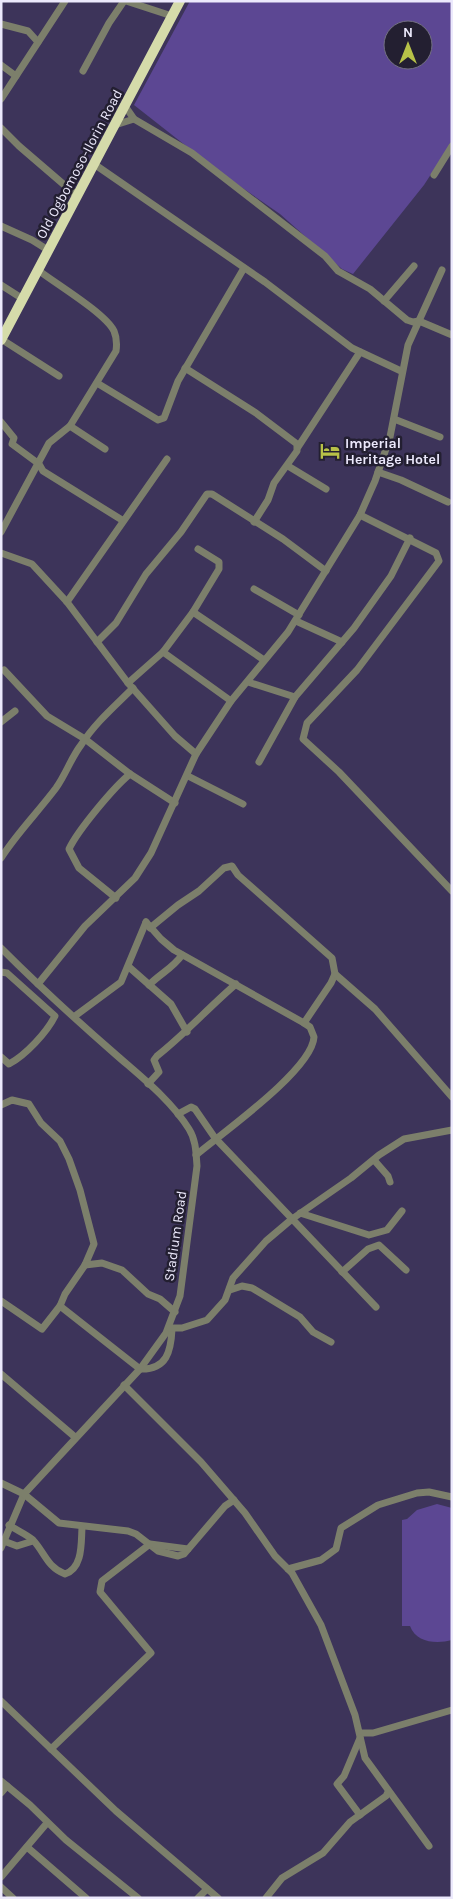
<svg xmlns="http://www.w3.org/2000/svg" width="453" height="1899" viewBox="0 0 453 1899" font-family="Karla,sans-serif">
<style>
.green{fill:#5c4793;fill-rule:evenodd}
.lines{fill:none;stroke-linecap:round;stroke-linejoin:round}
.minor{stroke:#7c7f6b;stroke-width:7}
.highway{stroke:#d5dbaa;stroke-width:10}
.labels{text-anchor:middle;stroke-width:5;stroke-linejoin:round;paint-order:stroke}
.street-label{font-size:14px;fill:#ece9fc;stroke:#231f31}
.poi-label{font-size:14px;font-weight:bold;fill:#ece9fc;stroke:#231f31;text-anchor:start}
</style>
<rect width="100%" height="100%" fill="#3d345a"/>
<!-- green -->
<g class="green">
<path d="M190,1H452V142L424,185L353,274L342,269L280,214L218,171L134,105ZM393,30H423V60H393Z"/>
<path d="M437,1504L452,1508V1640C437,1644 416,1643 410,1626H402V1520L407,1519L417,1510Z"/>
</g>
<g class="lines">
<!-- minor -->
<g class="minor">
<polyline points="126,1 172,16"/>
<polyline points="1,24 28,31 38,42"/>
<polyline points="1,65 16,76"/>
<polyline points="83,71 109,23 124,1"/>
<polyline points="1,99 65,1"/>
<polyline points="125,106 134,119 192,153 325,256 338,271 370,289 407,320 413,322 419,321 452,335"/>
<polyline points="115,125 134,119"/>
<polyline points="1,128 19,146 76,195"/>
<polyline points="94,164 265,282 352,348 401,371"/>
<polyline points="434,175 452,146"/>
<polyline points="1,226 32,240 48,250"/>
<polyline points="1,285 23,299"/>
<polyline points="384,301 414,266"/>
<polyline points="1,339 59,376"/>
<polyline points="185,368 256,413 297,444 297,451 274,483 268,500 254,522"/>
<polyline points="97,383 158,420 164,418 178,381 244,268"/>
<polyline points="394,419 440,437"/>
<polyline points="1,422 14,438 12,444 39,464 43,471 122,520"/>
<polyline points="70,426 105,449"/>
<polyline points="298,447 360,352"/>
<polyline points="288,466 326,489"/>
<polyline points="378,472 401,480 448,502"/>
<polyline points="360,515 436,553 439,561 357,670 307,723 303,739 339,772 452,891"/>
<path d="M1,532L49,443L70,426L116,351C117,344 117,338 114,331C105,313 56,284 38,270"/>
<polyline points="1,553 32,564 67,602 128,683 175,736 196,754"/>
<polyline points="254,589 299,615"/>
<polyline points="67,602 167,459"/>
<polyline points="193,612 264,660"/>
<polyline points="296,621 342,642"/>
<polyline points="97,642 116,623 146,574 181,532 207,494 212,494 283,539 326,571"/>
<polyline points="163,652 231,701"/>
<polyline points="4,670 47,716 85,739 130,774 175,803"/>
<polyline points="248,682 295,697"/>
<polyline points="128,683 163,652 193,612 219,569 219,562 198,549"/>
<polyline points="1,722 15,711"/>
<polyline points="259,762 295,697 354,628 391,576 410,538"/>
<polyline points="188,776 243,804"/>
<path d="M1,858C17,833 38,812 56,788C66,774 71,758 81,745C95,723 115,706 133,688"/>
<path d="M116,898L79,868L69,849C78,830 114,787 130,774"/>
<path d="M146,922L161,939L174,950L304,1023L310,1027L314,1037C312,1070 222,1133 196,1155"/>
<polyline points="150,928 178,905 199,891 224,868 232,866 238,875 332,958 335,974 331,983 304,1023"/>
<path d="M1,948C37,984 75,1019 114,1053C140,1076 170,1099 189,1129C196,1140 196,1153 197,1166L180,1296L166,1333L140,1369L24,1494L1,1548"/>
<polyline points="129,967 171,1004 187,1032"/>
<path d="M1,972L7,973L55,1016C47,1032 26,1055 9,1064L1,1057"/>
<polyline points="335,974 375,1009 452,1097"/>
<polyline points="38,984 85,926 135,878 151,853 196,754 231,701 288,632 360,515 375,481 390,437 408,345 442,270"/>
<path d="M149,985C161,973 173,968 182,955"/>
<polyline points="75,1016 121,982 146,922"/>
<path d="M148,1084L159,1072L154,1060L157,1056C185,1034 209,1007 236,984"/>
<path d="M1,1105L12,1100L29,1104L41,1123L60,1141L69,1159L80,1190L94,1244L85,1265L65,1294L60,1306L140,1369C167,1370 171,1351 172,1329"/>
<polyline points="178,1114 191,1107 195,1109 215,1138 376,1307"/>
<polyline points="374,1160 388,1176 390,1182"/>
<polyline points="300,1213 369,1235 387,1230 402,1211"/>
<polyline points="85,1265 102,1263 122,1270 148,1294 160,1299 175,1312"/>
<polyline points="342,1272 368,1249 379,1245 406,1270"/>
<polyline points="230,1290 242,1286 252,1288 300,1317 313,1332 331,1342"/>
<polyline points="1,1301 42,1329 60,1306"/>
<polyline points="170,1328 182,1328 207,1320 225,1300 233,1278 266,1241 292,1219 351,1178 379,1155 404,1139 452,1130"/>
<polyline points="1,1374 75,1437"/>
<polyline points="124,1385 201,1462 245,1513 275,1556 292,1573 321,1625 355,1715 365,1758 429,1846"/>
<polyline points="1,1483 24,1494 59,1523 128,1531 136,1534 158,1551 178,1556 184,1554 225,1506 234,1500"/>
<path d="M9,1525C16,1530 26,1534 33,1540C45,1553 47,1567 65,1574C83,1568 81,1543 82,1528"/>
<polyline points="1,1540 17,1546 33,1541"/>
<polyline points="288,1569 321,1560 336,1549 341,1528 378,1505 417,1493 429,1492 452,1497"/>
<polyline points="1,1701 116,1811 218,1898"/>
<polyline points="360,1733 373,1733 452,1710"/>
<polyline points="360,1738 344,1776 337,1784 360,1815"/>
<polyline points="51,1749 151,1653 100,1592 102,1581 150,1544 188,1549"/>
<polyline points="1,1781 30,1805 66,1840 138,1898"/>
<polyline points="1,1793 7,1786"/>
<polyline points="27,1847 86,1898"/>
<polyline points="1,1877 47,1823"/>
<polyline points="1,1887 13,1898"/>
<polyline points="198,1898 207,1889"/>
<polyline points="266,1898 282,1878 323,1853 350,1822 386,1796 388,1792"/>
</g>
<!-- highway -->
<polyline class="highway" points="1,340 180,1"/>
</g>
<!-- icons -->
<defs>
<symbol id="hotel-bare" viewBox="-9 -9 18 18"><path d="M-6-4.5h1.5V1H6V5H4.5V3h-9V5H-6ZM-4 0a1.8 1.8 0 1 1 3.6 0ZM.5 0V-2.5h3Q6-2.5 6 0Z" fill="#b7c148" stroke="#231f31" stroke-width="2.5" paint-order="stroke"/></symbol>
</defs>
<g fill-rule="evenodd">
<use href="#hotel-bare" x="316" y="437" width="28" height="28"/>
</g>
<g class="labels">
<!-- street labels -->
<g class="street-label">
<text transform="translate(79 164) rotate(-62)" y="5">Old Ogbomoso-Ilorin Road</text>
<text transform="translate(175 1236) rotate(-82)" y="5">Stadium Road</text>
</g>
<!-- poi labels -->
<g class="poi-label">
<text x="345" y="448">Imperial<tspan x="345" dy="16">Heritage Hotel</tspan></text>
</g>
</g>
<!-- border -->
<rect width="453" height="1899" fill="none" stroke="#ece9fc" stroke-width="5"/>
<!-- north arrow -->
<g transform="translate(408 45)"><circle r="24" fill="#231f31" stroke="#737082"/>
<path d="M0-4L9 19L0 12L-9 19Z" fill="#b7c148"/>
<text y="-8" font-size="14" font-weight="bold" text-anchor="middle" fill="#ece9fc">N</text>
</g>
</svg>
